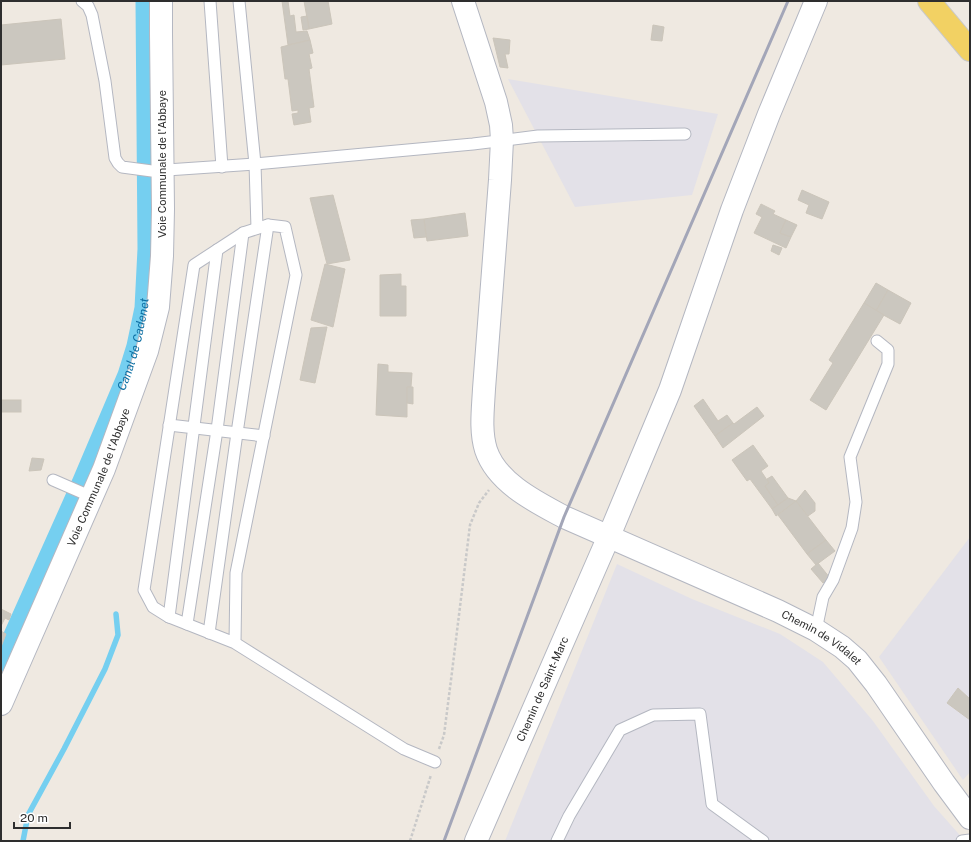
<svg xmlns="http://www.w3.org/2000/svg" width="971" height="842" viewBox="0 0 971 842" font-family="'Public Sans',sans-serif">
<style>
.industrial{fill:#e3e1e8}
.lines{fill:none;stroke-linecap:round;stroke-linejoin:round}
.stream{stroke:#75cff0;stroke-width:5.5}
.canal{stroke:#75cff0;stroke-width:19}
.building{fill:#cbc7bf;stroke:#cbc5ba}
.service-casing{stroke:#b4b7c1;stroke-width:13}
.minor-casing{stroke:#b4b7c1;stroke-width:24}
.primary-casing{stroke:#c9c9c9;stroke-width:24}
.path{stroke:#c9c9c9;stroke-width:2.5;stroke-dasharray:3 2;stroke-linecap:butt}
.service{stroke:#fff;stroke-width:11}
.minor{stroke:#fff;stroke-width:22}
.primary{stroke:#f2d163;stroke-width:22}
.rail{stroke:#a3a6b8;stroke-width:3}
.labels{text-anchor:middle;stroke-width:3;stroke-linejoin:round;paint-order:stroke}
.street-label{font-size:11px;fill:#2e2e2e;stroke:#fff}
.water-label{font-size:12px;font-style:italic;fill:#0d6fa3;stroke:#fff}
</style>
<rect width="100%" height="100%" fill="#efe9e1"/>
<!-- industrial -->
<g class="industrial">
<polygon points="508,79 718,114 692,195 575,207"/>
<polygon points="970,537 970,772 963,780 879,657"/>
<polygon points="617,564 692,599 780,634 823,662 873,721 934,806 965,841 505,841"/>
</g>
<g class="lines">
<!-- stream -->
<polyline class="stream" points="23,841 28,815 64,749 105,669 118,635 116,614"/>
<!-- canal -->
<path class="canal" id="s1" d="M1,662L82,481L127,375L136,346L144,308L147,249L145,1"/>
</g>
<!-- building -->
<g class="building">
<polygon points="282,1 288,1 290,16 294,15 296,32 307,31 310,40 288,45"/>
<polygon points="304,1 328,1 332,24 309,29"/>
<polygon points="307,16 309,29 303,30 301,17"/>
<polygon points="61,19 65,59 1,65 1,25"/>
<polygon points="653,25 664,27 662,41 651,40"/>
<polygon points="493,38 510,40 509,54 505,54 508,68 500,67"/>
<polygon points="310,40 313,53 309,54 312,68 309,69 314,107 309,108 311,122 294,125 292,114 298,113 298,110 292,111 288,79 285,79 281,47"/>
<polygon points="802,190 829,202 822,219 806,213 809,205 798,200"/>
<polygon points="333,195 350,260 327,264 310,198"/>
<polygon points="761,204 775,211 773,214 786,220 780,233 791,237 786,248 754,233 762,217 756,214"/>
<polygon points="465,213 468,236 427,241 424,219"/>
<polygon points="424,219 426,237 414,238 411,220"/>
<polygon points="786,220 797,225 791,237 780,233"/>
<polygon points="773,245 782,248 779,255 771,251"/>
<polygon points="325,264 345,269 333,327 311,320"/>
<polygon points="401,274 401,286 406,286 406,316 380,316 380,275"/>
<polygon points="876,283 888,290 876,311 864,303"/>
<polygon points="888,290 911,303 900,324 876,311"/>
<polygon points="864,303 884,315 826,410 810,400 833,363 829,360"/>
<polygon points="327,327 315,383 300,380 311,328"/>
<polygon points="378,364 388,365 388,372 412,373 411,387 407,387 407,417 376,415"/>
<polygon points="407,387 413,387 413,404 407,403"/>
<polygon points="703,399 718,421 727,415 733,423 715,436 694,406"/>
<rect x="1" y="400" width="20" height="12"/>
<polygon points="757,407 764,416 723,448 715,436 733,423 734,424"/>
<polygon points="753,445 768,466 761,471 769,483 765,486 778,505 772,509 750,479 747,481 732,460"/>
<polygon points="32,458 44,459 41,470 29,471"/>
<polygon points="772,476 788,498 778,505 765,486 769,483 767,479"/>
<polygon points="805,490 815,503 815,511 808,516 796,501"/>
<polygon points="788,498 796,501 776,516 772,509"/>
<polygon points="796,501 826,540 807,554 778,515"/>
<polygon points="826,540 835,551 816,565 807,554"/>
<polygon points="818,563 830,578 823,583 811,569"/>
<polygon points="1,609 11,614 9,620 5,618 1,626"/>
<polygon points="1,631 6,634 1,647"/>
<polygon points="958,688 970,699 970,720 947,703"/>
</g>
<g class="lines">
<defs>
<g id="service">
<polyline points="82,1 88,6 92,15 105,81 115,158 118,163 122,167 152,171 255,164 473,144 538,136 685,134"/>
<polyline points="210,1 222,167"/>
<polyline points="239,1 255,164 257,228"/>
<polyline points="169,425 264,436"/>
<polyline points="53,480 92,497"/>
<polyline points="169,617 217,250"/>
<polyline points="187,624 217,430 243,233"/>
<polyline points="816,630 823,597 833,580 852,528 856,502 850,457 888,364 888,350 877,341"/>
<polyline points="209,633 237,433 268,225"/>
<polyline points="235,643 169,617 153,607 144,590 194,265 243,233 268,225 285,227 296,275 236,573 235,643 404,749 435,762"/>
<polyline points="557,841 569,816 620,730 653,715 700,714 712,804 763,841"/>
<polyline points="962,841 970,840"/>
</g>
<g id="minor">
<path id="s2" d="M463,1L496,102L501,125L502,140L500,180L484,389C483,409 480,431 486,450C497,483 536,502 564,517L778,611L816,630L842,647L857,660L876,684L944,783L970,818"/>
<path id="s3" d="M1,704L104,469L147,351L158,307L162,256L163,209L161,34V1"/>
<path id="s4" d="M476,841L609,536L670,390L732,210L769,114L816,1"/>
</g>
<polyline id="primary" points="929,1 970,50"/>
</defs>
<!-- service casing -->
<use href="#service" class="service-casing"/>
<!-- minor casing -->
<use href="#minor" class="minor-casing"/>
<!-- primary casing -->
<use href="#primary" class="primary-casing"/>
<!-- path -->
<g class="path">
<polyline points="439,749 444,735 452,672 470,525 479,503 489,490"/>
<polyline points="410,841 431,775"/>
</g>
<!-- service -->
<use href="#service" class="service"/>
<!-- minor -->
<use href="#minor" class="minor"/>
<!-- primary -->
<use href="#primary" class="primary"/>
<!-- rail -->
<polyline class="rail" points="444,841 564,517 788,1"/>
</g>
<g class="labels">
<!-- street labels -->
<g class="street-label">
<text transform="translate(162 164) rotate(-90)" y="4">Voie Communale de l'Abbaye</text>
<text dy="4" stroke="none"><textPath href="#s3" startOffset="247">Voie Communale de l'Abbaye</textPath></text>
<text dy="4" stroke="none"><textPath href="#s2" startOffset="846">Chemin de Vidalet</textPath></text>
<text dy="4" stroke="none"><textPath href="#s4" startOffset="166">Chemin de Saint-Marc</textPath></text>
</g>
<!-- water labels -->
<g class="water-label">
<text dy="4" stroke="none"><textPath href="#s1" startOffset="345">Canal de Cadenet</textPath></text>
</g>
</g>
<!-- border -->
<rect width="971" height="842" fill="none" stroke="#2e2e2e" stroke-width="4"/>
<!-- scale -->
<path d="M14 822v6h56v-6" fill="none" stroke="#2e2e2e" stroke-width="2"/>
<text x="20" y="822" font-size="12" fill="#2e2e2e" stroke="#ffffff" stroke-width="3" paint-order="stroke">20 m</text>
</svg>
